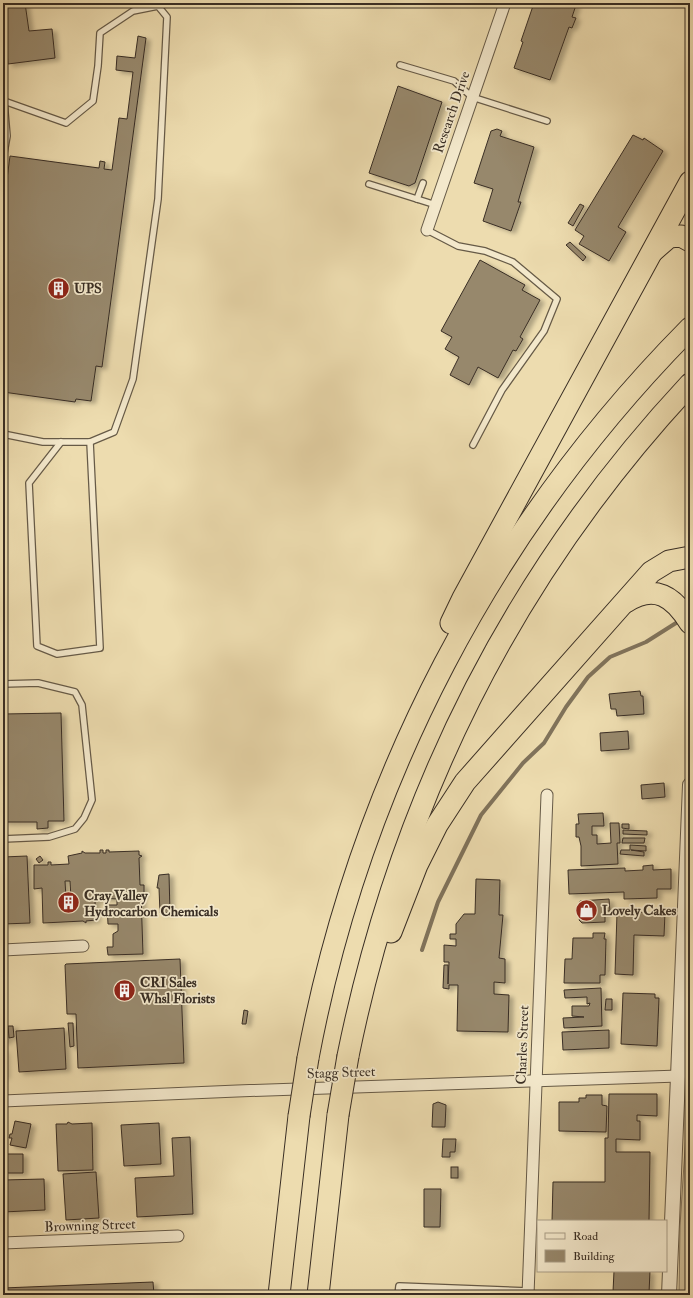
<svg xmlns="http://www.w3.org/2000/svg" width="693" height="1298" viewBox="0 0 693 1298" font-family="'IM FELL Double Pica',serif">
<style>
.green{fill:#cebe97;stroke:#84765e}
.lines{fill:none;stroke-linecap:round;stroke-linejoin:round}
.stream{stroke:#80735b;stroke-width:4}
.building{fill:#97886c;stroke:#392e24;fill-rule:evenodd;filter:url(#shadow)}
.service-casing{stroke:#665a47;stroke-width:8}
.minor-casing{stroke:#665a47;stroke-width:13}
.tertiary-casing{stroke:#665a47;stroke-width:16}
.motorway-casing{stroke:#392e24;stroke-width:23}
.service{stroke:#f3e8cb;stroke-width:5.5}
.minor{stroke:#f3e8cb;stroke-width:11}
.tertiary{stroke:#f3e8cb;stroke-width:14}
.motorway{stroke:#eddcaf;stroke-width:21}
.motorway-bridge-casing{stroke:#392e24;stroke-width:23;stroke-linecap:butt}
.motorway-bridge{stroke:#eddcaf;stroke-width:21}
.labels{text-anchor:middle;stroke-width:3.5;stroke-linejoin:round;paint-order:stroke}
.street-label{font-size:14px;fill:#392e24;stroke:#f3e8cb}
.poi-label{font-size:14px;font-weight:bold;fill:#392e24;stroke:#f3e8cb;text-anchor:start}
</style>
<defs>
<filter id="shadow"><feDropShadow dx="4.5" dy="2.5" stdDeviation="2" flood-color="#0004"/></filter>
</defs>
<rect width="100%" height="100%" fill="#eddcaf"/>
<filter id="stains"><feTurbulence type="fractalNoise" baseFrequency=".005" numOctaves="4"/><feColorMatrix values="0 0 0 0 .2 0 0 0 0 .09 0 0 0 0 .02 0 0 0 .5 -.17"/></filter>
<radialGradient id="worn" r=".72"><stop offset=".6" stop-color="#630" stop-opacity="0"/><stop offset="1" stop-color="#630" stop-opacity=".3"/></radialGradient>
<!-- green -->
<polygon class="green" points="690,1071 690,1295 679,1295 680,1226"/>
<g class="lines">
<!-- stream -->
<polyline class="stream" points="422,950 438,902 481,815 523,763 544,743 566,707 588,677 610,657 646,642 676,623"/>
</g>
<!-- building -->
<g class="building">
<polygon points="3,3 25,3 29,31 52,29 55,58 8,64"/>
<polygon points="534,3 572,3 576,5 572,17 576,18 572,28 569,27 550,80 514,68 523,42 521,41"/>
<polygon points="138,36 146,38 102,367 96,366 91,401 76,399 75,402 3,392 3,210 10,156 99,168 100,161 105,162 104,169 112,170 119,118 127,119 133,72 116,70 117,56 135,58"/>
<polygon points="398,86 442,102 415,183 409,186 369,173"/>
<polygon points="497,129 502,131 500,136 534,147 518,202 521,202 511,231 483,221 493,189 474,183 491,131"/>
<polygon points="633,135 643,140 644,138 663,151 618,227 626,232 609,261 579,244 584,236 575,230"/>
<polygon points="580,204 584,206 573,226 568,223"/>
<polygon points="570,242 586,257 583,261 566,245"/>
<polygon points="480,260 525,285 522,290 540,300 520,337 523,339 516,351 513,350 498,378 478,367 469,385 450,375 459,357 445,349 452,337 441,331"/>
<polygon points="640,691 641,696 643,696 644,714 617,716 616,709 611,709 609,694"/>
<polygon points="61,713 64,821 48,821 48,828 37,829 37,822 3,822 3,714"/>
<polygon points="628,731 629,749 601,751 600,733"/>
<polygon points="664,783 665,797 642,799 641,785"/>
<polygon points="603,813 604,826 592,826 592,835 597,835 597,844 611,843 610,823 619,823 620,843 617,843 618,864 581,866 581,846 579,837 576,837 576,824 579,824 578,814"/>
<polygon points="622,824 629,824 629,829 622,828"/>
<polygon points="623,830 647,831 647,835 623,834"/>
<polygon points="623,838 645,838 644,843 622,843"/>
<polygon points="630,845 646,846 646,851 631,850 644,852 644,856 620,854 621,850 630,850"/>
<path d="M100,850H103V853H106V850H109V852L139,851V855L142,856L139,858L140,885H144V894H141L143,954L108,955L107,947H113V934L118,931V924H108L107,905H117V899L101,898V900L95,901L96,920L86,921V923L83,921L43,923L42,888L34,889V865H48V862H51V865L69,864L68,856L82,853V851L85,853H100ZM65,881H70L71,898H66Z"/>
<polygon points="27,856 30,923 3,924 3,857"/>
<polygon points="40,856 43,860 39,863 36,859"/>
<polygon points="653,865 653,870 671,869 671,889 657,889 657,898 624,899 624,892 569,894 568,870 625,868 625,871 643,870 643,866"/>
<polygon points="169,874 170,913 160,913 159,888 157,888 159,875"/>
<polygon points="476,879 500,880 499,915 503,915 499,958 505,959 505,983 494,982 494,994 509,995 508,1032 457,1031 458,985 449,985 449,989 443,988 444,965 448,965 448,984 449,962 444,962 444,945 456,946 456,939 450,939 450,934 456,934 456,924 464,914 475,914"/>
<polygon points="609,899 610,911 605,911 605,922 582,923 579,920 581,916 580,901"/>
<polygon points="635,912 665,913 664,936 634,935 633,975 615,974 617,913"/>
<polygon points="593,933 605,933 604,939 606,939 605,975 600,975 600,983 564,983 565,959 572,959 573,938 593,938"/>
<polygon points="180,959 184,1063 78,1068 76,1014 67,1014 65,965 66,964"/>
<polygon points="601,988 602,1026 564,1028 563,1018 584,1017 572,1016 572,1006 589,1006 590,1003 587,1004 587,997 565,998 564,990"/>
<polygon points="623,993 655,994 655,998 659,998 657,1046 621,1044"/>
<polygon points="606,999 612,999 612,1010 605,1010"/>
<polygon points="244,1010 248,1011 246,1024 242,1024"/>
<polygon points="68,1023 73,1023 74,1046 70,1047"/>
<polygon points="8,1026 13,1026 14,1037 9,1038"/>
<polygon points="64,1028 66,1069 19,1072 16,1031"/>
<polygon points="609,1030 609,1048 563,1050 562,1032"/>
<polygon points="3,1033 7,1033 7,1041 3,1042"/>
<polygon points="3,1050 4,1050 5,1076 3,1076"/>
<polygon points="609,1094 657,1094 657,1116 637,1115 637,1121 640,1121 640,1140 616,1139 616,1152 650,1152 649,1221 552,1221 553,1182 605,1182 605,1138 608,1138"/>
<polygon points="586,1095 602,1095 602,1105 607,1106 606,1132 559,1131 559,1102 579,1102 579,1098 586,1098"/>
<polygon points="438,1102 446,1105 445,1127 432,1127 433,1104"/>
<polygon points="15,1121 31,1124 26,1148 10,1145 12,1138 9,1138 10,1134 12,1134"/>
<polygon points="68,1122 72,1124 92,1123 93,1170 58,1171 56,1124 67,1124"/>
<polygon points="159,1123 161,1164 124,1166 121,1125"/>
<polygon points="190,1137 193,1214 137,1217 135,1178 174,1176 172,1138"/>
<polygon points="443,1139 456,1139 455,1152 450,1152 450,1157 442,1157"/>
<polygon points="5,1154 23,1154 23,1173 3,1173 3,1155"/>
<rect x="451" y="1167" width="7" height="11"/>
<polygon points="96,1172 99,1218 66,1220 63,1174"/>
<polygon points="44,1179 45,1210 3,1212 3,1180"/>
<polygon points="424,1189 441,1189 440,1227 424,1227"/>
<polygon points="614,1271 650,1271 649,1293 613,1292"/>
<polygon points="153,1282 154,1295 3,1295 3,1288"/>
<polygon points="558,1293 626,1295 558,1295"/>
</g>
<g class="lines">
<defs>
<g id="service">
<polyline points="400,65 454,81 472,97 547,121"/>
<polyline points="3,99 4,101 66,123 93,101 98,66 100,33 133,11 158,6 167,17 158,199 133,379 114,432 90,442 43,442 3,434"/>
<polyline points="3,159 7,136 4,101"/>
<polyline points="369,184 436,205"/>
<polyline points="417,199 423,183"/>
<polyline points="427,230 458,246 485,251 513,262 557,299 544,331 502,390 473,445"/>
<polyline points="61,442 29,483 37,646 57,654 100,648 90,442"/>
<polyline points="3,684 38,683 75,692 82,705 92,800 84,818 75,829 49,837 3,839"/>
<polyline points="398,1295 399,1286 528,1291"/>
</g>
<g id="minor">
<polyline points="427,230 505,3"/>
<polyline points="3,950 83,946"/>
<polyline points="3,1101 237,1091 679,1076"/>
<polyline points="3,1243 178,1236"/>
<polyline points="528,1295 547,795"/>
</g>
<polyline id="tertiary" points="669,1295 690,785"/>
<g id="motorway">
<polyline points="653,251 669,237 681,236 690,241"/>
<path d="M626,602C655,583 674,597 690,623"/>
<polyline points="451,623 463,598 690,182"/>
<polyline points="391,932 417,865 437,825 465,782 651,572 669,561 690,557"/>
<path d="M348,1056C400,800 511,576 690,384"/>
<path d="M308,1058C360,781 492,528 690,328"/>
<polyline points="279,1295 299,1116"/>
<polyline points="318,1295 338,1115"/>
</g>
</defs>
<!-- service casing -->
<use href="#service" class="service-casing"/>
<!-- minor casing -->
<use href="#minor" class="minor-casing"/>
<!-- tertiary casing -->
<use href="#tertiary" class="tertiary-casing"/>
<!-- motorway casing -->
<use href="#motorway" class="motorway-casing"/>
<!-- service -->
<use href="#service" class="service"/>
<!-- minor -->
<use href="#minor" class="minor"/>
<!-- tertiary -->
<use href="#tertiary" class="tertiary"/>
<!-- motorway -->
<use href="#motorway" class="motorway"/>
<defs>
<g id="motorway-bridge">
<polyline points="338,1115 348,1056"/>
<polyline points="299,1116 308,1058"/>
</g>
</defs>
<!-- motorway-bridge casing -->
<use href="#motorway-bridge" class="motorway-bridge-casing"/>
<!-- motorway-bridge -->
<use href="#motorway-bridge" class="motorway-bridge"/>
</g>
<!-- icons -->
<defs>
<symbol id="building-disc" viewBox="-11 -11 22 22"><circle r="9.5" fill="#8f2418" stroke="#f3e8cb"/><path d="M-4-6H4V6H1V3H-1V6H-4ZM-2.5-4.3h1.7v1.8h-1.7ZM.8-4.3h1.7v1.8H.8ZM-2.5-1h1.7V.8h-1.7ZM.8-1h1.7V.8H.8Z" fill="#fff"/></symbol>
<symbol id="shop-disc" viewBox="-11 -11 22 22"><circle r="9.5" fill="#8f2418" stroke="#f3e8cb"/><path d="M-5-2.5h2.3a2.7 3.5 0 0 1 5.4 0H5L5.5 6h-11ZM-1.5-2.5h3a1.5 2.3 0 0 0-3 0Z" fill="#fff"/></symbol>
</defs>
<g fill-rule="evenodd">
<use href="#building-disc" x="46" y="276" width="25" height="25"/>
<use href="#building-disc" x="56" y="890" width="25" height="25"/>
<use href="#shop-disc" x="574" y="898" width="25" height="25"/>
<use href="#building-disc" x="112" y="978" width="25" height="25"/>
</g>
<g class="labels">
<!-- street labels -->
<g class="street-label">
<text transform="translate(451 112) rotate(-71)" y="5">Research Drive</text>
<text transform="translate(522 1045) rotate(-88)" y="5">Charles Street</text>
<text transform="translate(341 1072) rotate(-2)" y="5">Stagg Street</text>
<text transform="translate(90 1225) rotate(-2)" y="5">Browning Street</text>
</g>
<!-- poi labels -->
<g class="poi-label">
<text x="74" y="293">UPS</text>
<text x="84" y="900">Cray Valley<tspan x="84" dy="16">Hydrocarbon Chemicals</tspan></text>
<text x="602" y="915">Lovely Cakes</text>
<text x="140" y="987">CRI Sales<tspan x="140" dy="16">Whsl Florists</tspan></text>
</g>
</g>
<!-- margin -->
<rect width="693" height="1298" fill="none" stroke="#eddcaf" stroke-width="16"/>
<rect x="4" y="4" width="685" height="1290" fill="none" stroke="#392e24" stroke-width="2"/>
<rect x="8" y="8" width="677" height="1282" fill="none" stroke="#392e24"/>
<!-- legend -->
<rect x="537" y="1220" width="130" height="52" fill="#f3e8cb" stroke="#a99e88"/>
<rect x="545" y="1233" width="20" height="6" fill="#f3e8cb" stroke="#a99e88"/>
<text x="573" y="1240" font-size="12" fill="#392e24">Road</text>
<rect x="545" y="1250" width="20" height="12" fill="#97886c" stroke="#a99e88"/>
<text x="573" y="1260" font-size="12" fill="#392e24">Building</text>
<rect width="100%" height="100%" filter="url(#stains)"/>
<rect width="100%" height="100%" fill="url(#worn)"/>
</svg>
